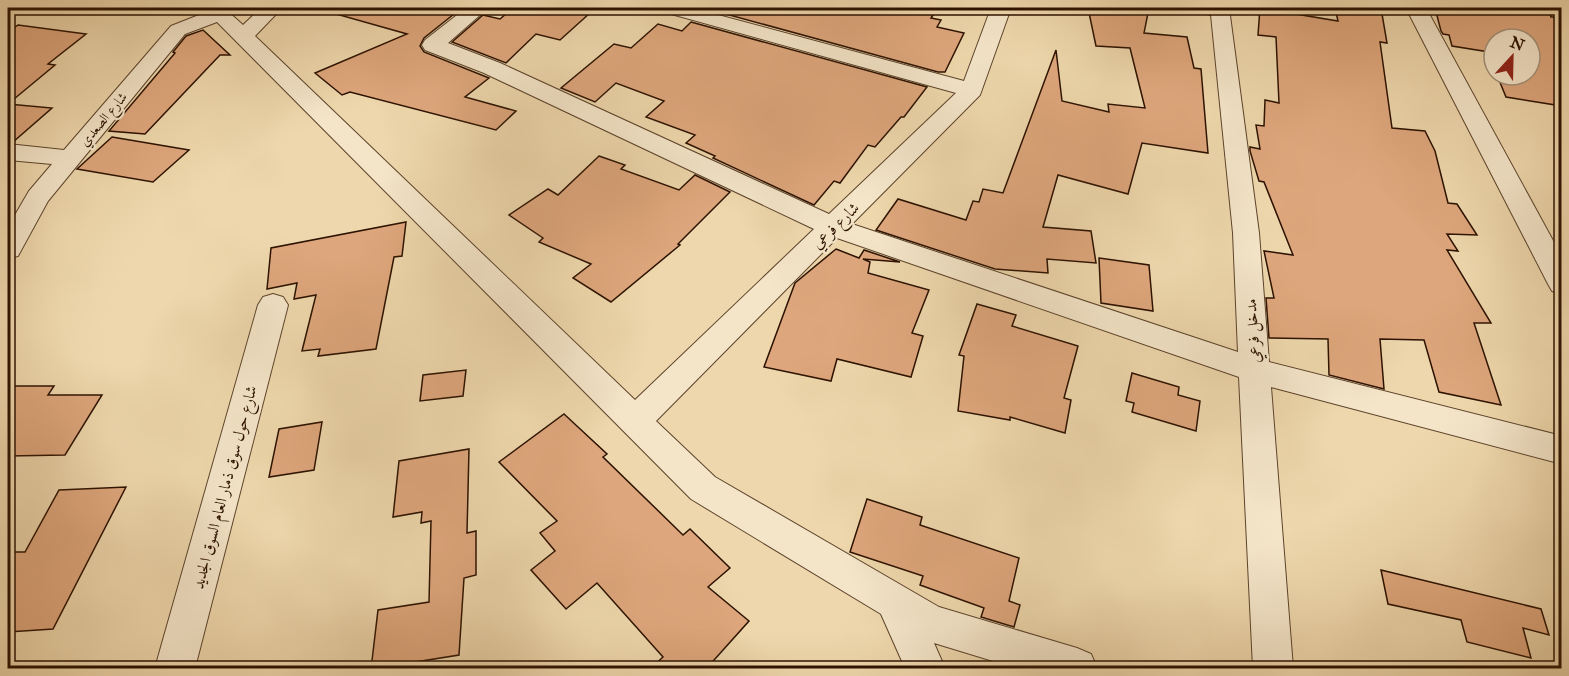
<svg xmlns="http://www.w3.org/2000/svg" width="1569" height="676" viewBox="0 0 1569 676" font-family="'IM FELL Great Primer',Amiri,serif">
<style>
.building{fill:#dea67c;stroke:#2c1200;stroke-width:1.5}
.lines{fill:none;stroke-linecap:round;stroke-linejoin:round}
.street-casing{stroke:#5c432b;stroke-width:2}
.street{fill:#f4e5c9;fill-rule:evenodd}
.labels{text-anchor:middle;stroke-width:4.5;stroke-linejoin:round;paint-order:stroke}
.far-street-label{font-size:14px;fill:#2c1200;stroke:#f4e5c9}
.street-label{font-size:16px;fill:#2c1200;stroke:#f4e5c9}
</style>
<rect width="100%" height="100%" fill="#eed7ac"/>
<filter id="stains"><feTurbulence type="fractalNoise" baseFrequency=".00333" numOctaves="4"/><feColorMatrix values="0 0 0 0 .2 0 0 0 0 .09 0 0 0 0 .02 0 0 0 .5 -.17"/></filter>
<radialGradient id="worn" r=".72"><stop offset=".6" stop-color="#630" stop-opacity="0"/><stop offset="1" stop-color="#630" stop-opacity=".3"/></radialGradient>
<!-- building -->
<g class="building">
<polygon points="336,8 446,8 459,10 424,38 420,46 424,52 489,78 465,97 516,111 496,130 350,92 342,95 315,73 407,34 336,14"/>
<polygon points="513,8 568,8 590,13 560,40 536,34 506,63 452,42 483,15 500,19"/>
<polygon points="704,8 883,8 904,13 909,8 938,8 931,18 941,20 937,27 964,33 945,72 938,72"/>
<polygon points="1088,8 1149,8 1144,33 1187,37 1194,68 1201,69 1208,153 1142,143 1128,194 1058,175 1043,227 1091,231 1096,263 1047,259 1048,273 995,269 876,230 898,199 966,220 973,201 979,202 983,189 1003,193 1056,50 1062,101 1109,112 1108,104 1145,108 1130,48 1096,46"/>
<polygon points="1260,8 1284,8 1284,12 1338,21 1335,8 1381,8 1387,43 1380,42 1392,128 1425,131 1435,151 1448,203 1457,204 1477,235 1447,234 1458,251 1447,250 1491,323 1474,323 1501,405 1439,392 1424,340 1380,339 1384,389 1329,375 1328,339 1269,338 1266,298 1274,298 1264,251 1293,255 1264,182 1259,181 1250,151 1250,147 1260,149 1256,125 1264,126 1265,100 1279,103 1276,37 1258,35"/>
<polygon points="1435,8 1548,8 1551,17 1554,17 1562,42 1562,106 1506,97 1497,75 1530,75 1530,39 1494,39 1494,66 1489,52 1452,46 1449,35 1443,34 1441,31"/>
<polygon points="691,22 927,87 904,117 901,117 875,147 868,145 840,183 834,181 814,205 713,158 715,156 686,143 695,135 646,117 664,101 616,83 595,102 561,88 614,44 631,48 658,24 682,31"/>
<polygon points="18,25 86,34 48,64 55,65 8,104 8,32"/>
<polygon points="203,30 230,55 220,55 145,134 109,131 175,53 173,52 186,36"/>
<polygon points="8,104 52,108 13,142 8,142"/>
<polygon points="112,137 189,150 153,182 77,169"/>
<polygon points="599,156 625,165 621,169 679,190 695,175 730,192 678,244 680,245 611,302 573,278 591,264 539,242 543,238 509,215 548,189 558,195"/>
<polygon points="406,222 402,256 394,257 376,349 318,356 320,349 302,351 316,295 294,299 297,283 267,289 271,248"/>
<polygon points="836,249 859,258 864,250 900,262 863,259 870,262 868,273 929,290 912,333 923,336 911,377 837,359 831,381 764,367 795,283"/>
<polygon points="1099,258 1149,265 1153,311 1101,303"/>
<polygon points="977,304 1016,315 1012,326 1078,346 1064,398 1071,400 1065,433 1010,417 1010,420 958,411 964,356 959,355"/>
<polygon points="466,370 463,396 420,401 423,375"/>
<polygon points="1132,373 1179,387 1178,395 1200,401 1196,431 1132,412 1134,403 1126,401"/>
<polygon points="8,386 54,386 48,395 102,395 65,455 8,456"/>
<polygon points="564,414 607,454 603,457 683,535 690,529 730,568 708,587 749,621 706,669 650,669 663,657 597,583 566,609 531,570 555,551 540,533 557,521 499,462"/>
<polygon points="322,422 314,470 269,477 279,429"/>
<polygon points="469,449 467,533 476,531 476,575 464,578 459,655 371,669 378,610 429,602 431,521 421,523 422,512 393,517 399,461"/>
<polygon points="126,487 53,629 8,632 8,552 25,552 59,490"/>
<polygon points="867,499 922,517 920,525 1019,558 1009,601 1020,605 1014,627 981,617 984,608 920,585 923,576 850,552"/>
<polygon points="1381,570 1541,609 1549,635 1523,628 1531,658 1467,642 1461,620 1388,604"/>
</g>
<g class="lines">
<defs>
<g id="street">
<polygon points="200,8 224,8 243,25 261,8 282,8 255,36 635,400 814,229 484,73 425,50 422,45 425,40 466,8 488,8 448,43 500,63 829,214 956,93 664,12 661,8 692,8 964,81 991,8 1011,8 980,95 852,224 1238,352 1233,233 1211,15 1199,12 1196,8 1229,8 1259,233 1269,362 1562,436 1562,464 1271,387 1293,668 1253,668 1239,377 837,238 656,421 715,477 939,607 1077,648 1091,654 1097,668 1016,668 934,643 945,668 905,668 881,614 691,499 217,22 185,34 48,201 18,256 8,258 8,227 29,191 52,164 8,160 8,144 64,150 171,26 204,13"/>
<polygon points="1406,8 1426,8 1562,257 1562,294 1552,291 1548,284"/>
<polygon points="273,294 283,297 288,305 195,668 155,668 258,305 263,297"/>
</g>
</defs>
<!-- street casing -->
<use href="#street" class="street-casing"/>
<!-- street -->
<use href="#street" class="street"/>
</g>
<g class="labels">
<!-- far-street labels -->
<g class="far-street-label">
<text transform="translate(103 119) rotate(-50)" y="5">شارع الصعدي</text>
</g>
<!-- street labels -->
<g class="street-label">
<text transform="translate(835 225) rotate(-44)" y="6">شارع فرعي</text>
<text transform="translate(1252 331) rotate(-94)" y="6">مدخل فرعي</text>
<text transform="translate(224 487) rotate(-75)" y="6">شارع حول سوق ذمار العام السوق الجديد</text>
</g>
</g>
<!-- margin -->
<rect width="1569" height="676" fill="none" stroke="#eed7ac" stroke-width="30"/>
<rect x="9" y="9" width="1551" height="658" fill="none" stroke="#2c1200" stroke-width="3"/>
<rect x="15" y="15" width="1539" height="646" fill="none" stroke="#2c1200" stroke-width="1.5"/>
<!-- north arrow -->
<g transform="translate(1512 57) rotate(22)"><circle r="28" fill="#f4e5c9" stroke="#a49179" stroke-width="1.5"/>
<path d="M0-4.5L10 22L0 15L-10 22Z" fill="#8f2418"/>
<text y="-9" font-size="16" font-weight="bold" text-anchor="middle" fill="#2c1200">N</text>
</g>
<rect width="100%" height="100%" filter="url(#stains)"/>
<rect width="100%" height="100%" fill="url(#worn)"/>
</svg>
